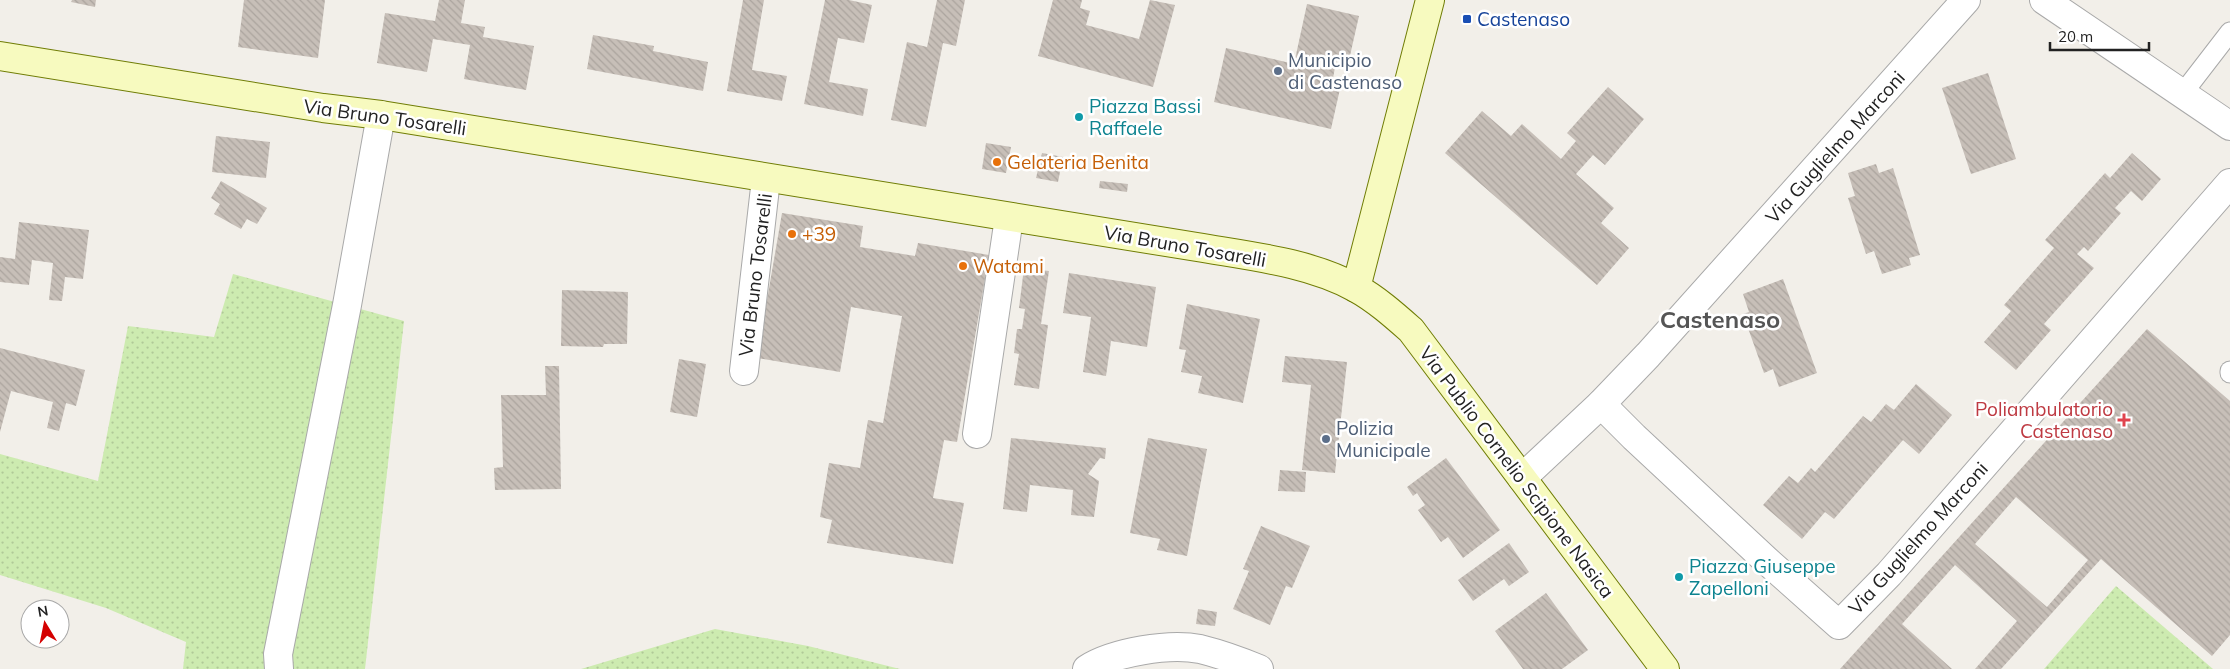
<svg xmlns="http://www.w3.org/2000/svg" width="2230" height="669" viewBox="0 0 2230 669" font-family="Mulish,sans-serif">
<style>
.grass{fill:url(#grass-dots)}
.building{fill:url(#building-back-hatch);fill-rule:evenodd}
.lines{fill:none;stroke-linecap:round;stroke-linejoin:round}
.lane-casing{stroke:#a9a9a9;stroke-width:21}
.street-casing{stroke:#a9a9a9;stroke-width:30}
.secondary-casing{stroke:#707d05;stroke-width:30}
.lane{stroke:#fff;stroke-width:19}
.street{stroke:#fff;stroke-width:28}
.secondary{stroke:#f7fabf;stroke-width:28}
.transit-dot{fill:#1a4fb4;stroke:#fff;stroke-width:2}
.service-dot{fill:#5c6f8a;stroke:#fff;stroke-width:2}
.culture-dot{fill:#0f9aa8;stroke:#fff;stroke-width:2}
.food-dot{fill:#e8710a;stroke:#fff;stroke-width:2}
.health-dot{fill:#e0444e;stroke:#fff;stroke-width:2}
.labels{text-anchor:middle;stroke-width:5;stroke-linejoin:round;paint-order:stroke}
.transit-label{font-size:19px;fill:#164399;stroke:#fff;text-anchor:start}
.service-label{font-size:19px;fill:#4e5e75;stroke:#fff;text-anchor:start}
.culture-label{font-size:19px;fill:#0d838f;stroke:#fff;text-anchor:start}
.street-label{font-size:19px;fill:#222;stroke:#fff}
.food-label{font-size:19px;fill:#c56008;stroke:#fff;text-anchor:start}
.health-label{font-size:19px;fill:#be3a42;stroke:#fff;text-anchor:end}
.district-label{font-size:24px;font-weight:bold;fill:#555;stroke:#fff}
</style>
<defs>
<pattern id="grass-dots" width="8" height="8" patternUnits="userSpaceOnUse" patternTransform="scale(1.25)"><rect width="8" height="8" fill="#cdebb0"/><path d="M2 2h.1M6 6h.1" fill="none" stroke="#b0c997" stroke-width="1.8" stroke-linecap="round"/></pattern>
<pattern id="building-back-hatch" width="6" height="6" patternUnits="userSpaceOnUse" patternTransform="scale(1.25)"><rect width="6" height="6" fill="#c7bfb8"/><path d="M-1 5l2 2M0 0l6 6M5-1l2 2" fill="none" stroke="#aba49e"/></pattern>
</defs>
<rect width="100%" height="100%" fill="#f2efe9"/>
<!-- grass -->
<g class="grass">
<polygon points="233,274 404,321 365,669 183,669 186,642 106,608 0,575 0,454 98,481 128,326 214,337"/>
<polygon points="2116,586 2213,669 2044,669"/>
<polygon points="715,629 808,646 900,669 581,669"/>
</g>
<!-- building -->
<g class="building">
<polygon points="72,0 96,0 95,7 71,2"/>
<polygon points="244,0 325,0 318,58 238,47"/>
<polygon points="439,0 465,0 461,23 485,27 483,37 534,46 526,90 464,79 470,45 433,39 427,72 377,63 385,13 435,21"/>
<polygon points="743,0 764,0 752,70 787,76 782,101 727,91"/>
<polygon points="825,0 849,0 872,5 864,43 838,38 829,82 868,89 863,116 804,104"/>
<polygon points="937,0 965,0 956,46 943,43 926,127 891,120 907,42 927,47"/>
<polygon points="1053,0 1082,0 1080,8 1090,11 1086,25 1139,39 1150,0 1175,5 1153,87 1038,56"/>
<polygon points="1307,4 1359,16 1349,60 1337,57 1333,78 1342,80 1331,129 1214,102 1226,48 1294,64"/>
<polygon points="593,35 654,46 653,51 708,62 703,91 587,69"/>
<polygon points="1988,73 2016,159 1971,174 1942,88"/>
<polygon points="1608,87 1644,119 1605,165 1593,155 1576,174 1614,208 1601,223 1629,248 1597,285 1445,153 1482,111 1511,136 1522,124 1561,159 1576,141 1567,133"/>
<polygon points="216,136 270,142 266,178 212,172"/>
<polygon points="986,143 1011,147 1006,173 982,169"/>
<polygon points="1042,153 1063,157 1058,182 1036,178"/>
<polygon points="2132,153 2161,179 2142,201 2131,191 2115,208 2121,213 2088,251 2084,247 2077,254 2094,268 2044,324 2051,330 2016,370 1984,342 2011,311 2004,305 2054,248 2045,240 2105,173 2110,178"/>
<polygon points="1876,164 1879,173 1893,168 1920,255 1909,258 1911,265 1882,274 1874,251 1866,254 1848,198 1855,196 1848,173"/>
<polygon points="221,181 267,208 257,224 247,219 241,229 214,214 220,204 211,198"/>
<polygon points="1100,181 1128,184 1127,192 1099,188"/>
<polygon points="782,213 863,226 860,247 915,256 918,243 989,255 957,442 944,440 933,498 964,503 953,564 827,543 832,520 820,517 829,463 860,468 868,420 883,423 902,316 851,307 840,372 757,358"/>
<polygon points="19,222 89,230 83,279 65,277 62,301 49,300 53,263 32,260 29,285 0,282 0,257 15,259"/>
<polygon points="1024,268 1049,271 1041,324 1048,325 1039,389 1014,385 1019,354 1014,353 1017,329 1022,329 1025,309 1019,308"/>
<polygon points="1069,273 1156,287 1147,347 1111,341 1106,376 1083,372 1091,317 1063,313"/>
<polygon points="1783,279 1817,373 1779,387 1773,369 1764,373 1743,314 1749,312 1743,294"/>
<polygon points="562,290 628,292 627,344 604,344 603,347 561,346"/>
<polygon points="1187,304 1260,319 1243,403 1198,393 1202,376 1181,372 1186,350 1179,349"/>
<path d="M2147,329L2230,401V635L2212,656L2101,559L2001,669H1975L2017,621L1955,565L1902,624L1952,669H1840ZM2016,497L2088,560L2047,607L1975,544Z"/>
<polygon points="0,348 85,370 76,406 66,403 59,431 47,428 53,402 11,391 0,432"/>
<polygon points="1285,356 1347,362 1335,473 1302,470 1311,385 1282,382"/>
<polygon points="679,359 706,364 697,417 670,412"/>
<polygon points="545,366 559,366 561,489 495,490 494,468 503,467 501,395 546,395"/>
<polygon points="1916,384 1952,415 1919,454 1903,440 1834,519 1825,512 1802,539 1763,505 1789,476 1798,483 1811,468 1815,472 1863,416 1871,422 1886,404 1894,410"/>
<polygon points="1011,438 1106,448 1105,459 1100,458 1088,474 1099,481 1094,517 1071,515 1073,490 1030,485 1027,512 1003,509"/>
<polygon points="1148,438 1207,449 1187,556 1157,550 1160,539 1130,533"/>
<polygon points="1446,458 1500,530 1463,558 1448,537 1441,542 1418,510 1425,505 1417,493 1413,496 1407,487"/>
<polygon points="1280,470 1306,472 1305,492 1278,491"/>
<polygon points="1261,526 1310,546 1292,588 1286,586 1270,625 1233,609 1249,571 1243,569"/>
<polygon points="1509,543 1529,572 1509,586 1504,579 1473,601 1458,580"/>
<polygon points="1546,593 1588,650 1562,669 1523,669 1495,631"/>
<polygon points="1198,609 1217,612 1215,626 1196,624"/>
</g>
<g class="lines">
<defs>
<g id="lane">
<polyline points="2183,93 2230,32"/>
<polyline points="2230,371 2230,373"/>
</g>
<g id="street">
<polyline points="2044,0 2230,126"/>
<polyline points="744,371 766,179"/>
<polyline points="1601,404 1634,437 1767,561 1839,625 1889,574 2230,183"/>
<polyline points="977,434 1009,218"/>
<polyline points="1522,478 1601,404 1648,355 1966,0"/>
<polyline points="279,669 278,654 347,305 381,115"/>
<path d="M1087,669C1114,652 1169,643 1200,649C1220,654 1240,661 1259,669"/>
</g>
<g id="secondary">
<path d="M0,56L323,108L381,115L1197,247C1249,256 1309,262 1356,288C1376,299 1394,315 1411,330L1665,669"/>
<polyline points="1356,288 1430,0"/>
</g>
</defs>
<!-- lane casing -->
<use href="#lane" class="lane-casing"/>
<!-- street casing -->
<use href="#street" class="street-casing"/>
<!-- secondary casing -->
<use href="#secondary" class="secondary-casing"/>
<!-- lane -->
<use href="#lane" class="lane"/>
<!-- street -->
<use href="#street" class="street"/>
<!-- secondary -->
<use href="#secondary" class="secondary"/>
</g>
<!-- markers -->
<rect class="transit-dot" x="1462" y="14" width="10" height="10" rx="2.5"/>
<g class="service-dot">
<circle cx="1278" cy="71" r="5"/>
<circle cx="1326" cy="439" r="5"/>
</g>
<g class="culture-dot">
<circle cx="1079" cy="117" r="5"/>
<circle cx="1679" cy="577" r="5"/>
</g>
<g class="food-dot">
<circle cx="997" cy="162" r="5"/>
<circle cx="792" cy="234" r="5"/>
<circle cx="963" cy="266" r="5"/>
</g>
<path class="health-dot" d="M2121.5 412.5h5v5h5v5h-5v5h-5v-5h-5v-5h5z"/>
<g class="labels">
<!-- transit labels -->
<g class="transit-label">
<text x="1477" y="26">Castenaso</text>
</g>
<!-- service labels -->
<g class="service-label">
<text x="1288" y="67">Municipio<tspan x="1288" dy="22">di Castenaso</tspan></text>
<text x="1336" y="435">Polizia<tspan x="1336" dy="22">Municipale</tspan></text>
</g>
<!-- culture labels -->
<g class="culture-label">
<text x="1089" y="113">Piazza Bassi<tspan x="1089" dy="22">Raffaele</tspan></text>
<text x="1689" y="573">Piazza Giuseppe<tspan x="1689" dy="22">Zapelloni</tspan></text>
</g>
<!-- street labels -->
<g class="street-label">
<text transform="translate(385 117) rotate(8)" y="7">Via Bruno Tosarelli</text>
<text transform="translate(1835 147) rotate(-48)" y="7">Via Guglielmo Marconi</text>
<text transform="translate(1185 246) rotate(10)" y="7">Via Bruno Tosarelli</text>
<text transform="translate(755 275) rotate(-83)" y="7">Via Bruno Tosarelli</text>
<text transform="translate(1517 472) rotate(53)" y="7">Via Publio Cornelio Scipione Nasica</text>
<text transform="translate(1918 538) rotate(-48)" y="7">Via Guglielmo Marconi</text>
</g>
<!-- food labels -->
<g class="food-label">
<text x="1007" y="169">Gelateria Benita</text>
<text x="802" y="241">+39</text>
<text x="973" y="273">Watami</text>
</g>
<!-- health labels -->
<g class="health-label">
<text x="2113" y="416">Poliambulatorio<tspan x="2113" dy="22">Castenaso</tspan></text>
</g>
<!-- district labels -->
<g class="district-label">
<text x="1720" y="328">Castenaso</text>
</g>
</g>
<!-- north arrow -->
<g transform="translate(45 624) rotate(350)"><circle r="24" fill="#ffffff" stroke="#a7a7a7"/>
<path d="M0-4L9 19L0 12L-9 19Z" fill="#d40000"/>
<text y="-8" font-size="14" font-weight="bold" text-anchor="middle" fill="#222222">N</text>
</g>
<!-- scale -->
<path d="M2050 42v8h99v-8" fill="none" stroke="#222222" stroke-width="2.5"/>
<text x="2058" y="42" font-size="15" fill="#222222" stroke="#ffffff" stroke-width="4" paint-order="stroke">20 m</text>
</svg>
